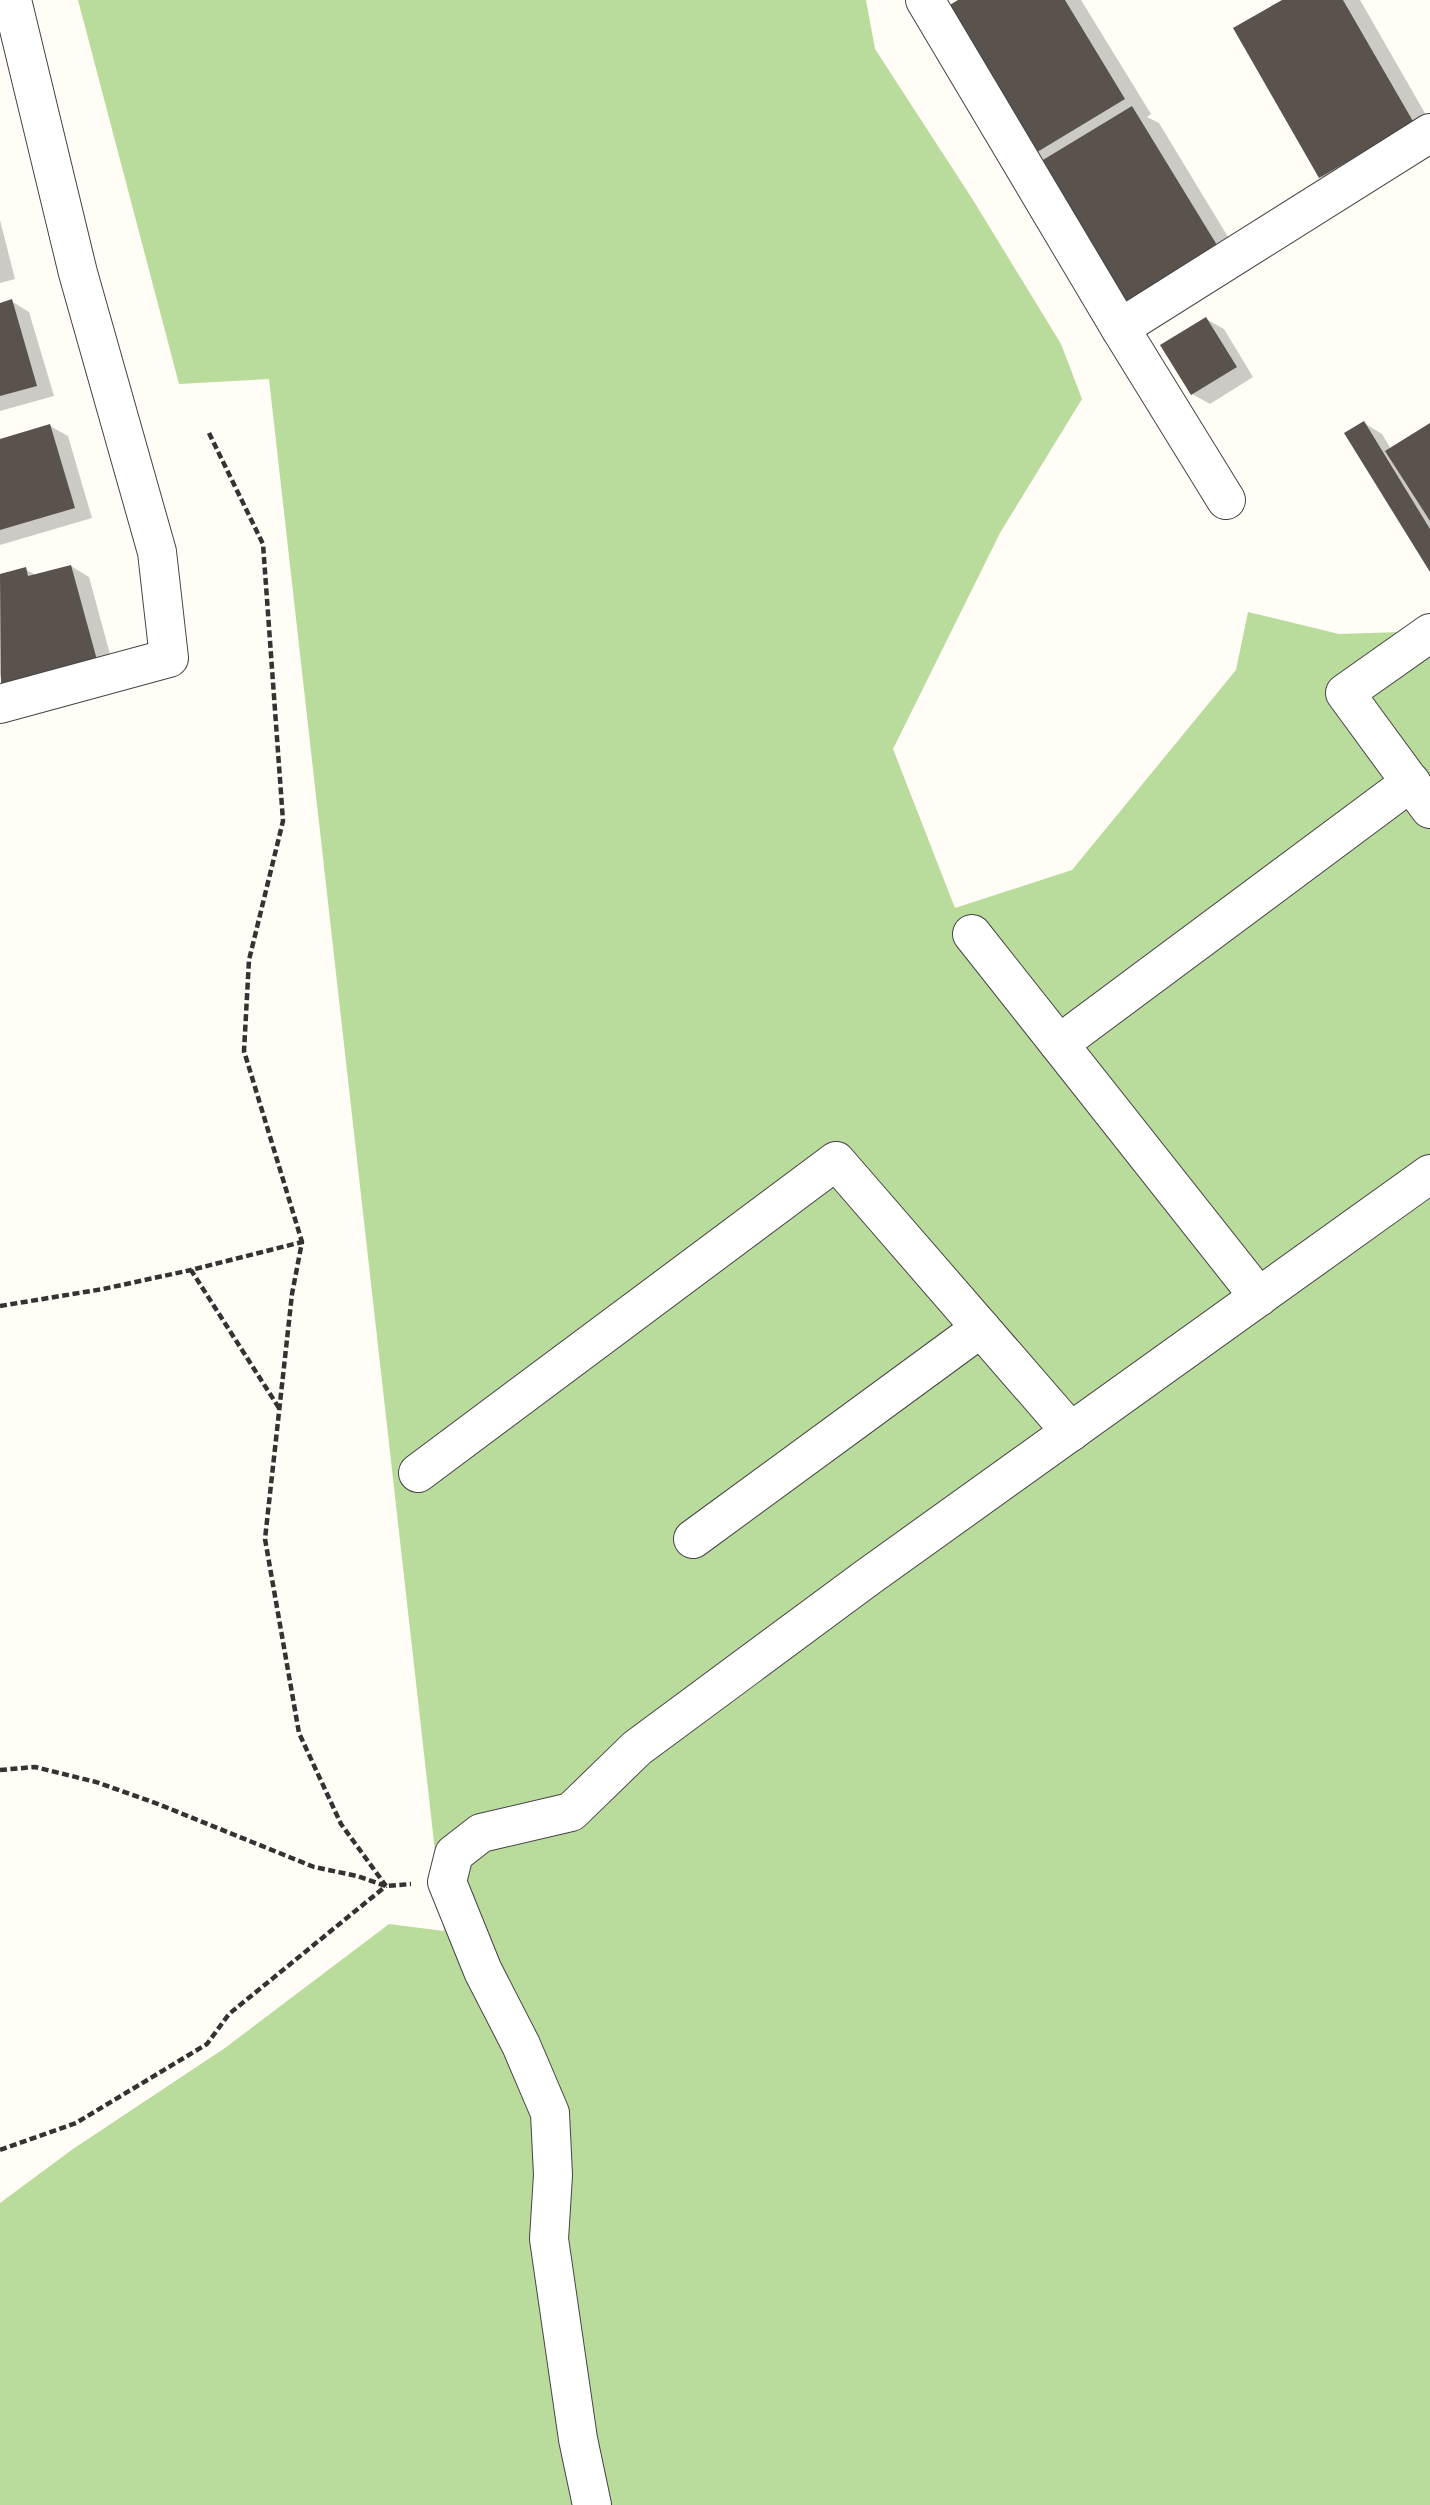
<svg xmlns="http://www.w3.org/2000/svg" width="1430" height="2505" viewBox="0 0 1430 2505" font-family="'Playfair Display',serif">
<style>
.forest{fill:#b9dc9c}
.shadow{fill:#0003}
.building{fill:#5a524d}
.lines{fill:none;stroke-linecap:round;stroke-linejoin:round}
.minor-casing{stroke:#444;stroke-width:40}
.path{stroke:#333;stroke-width:4.5;stroke-dasharray:7 3.5;stroke-linecap:butt}
.minor{stroke:#fff;stroke-width:38}
</style>
<rect width="100%" height="100%" fill="#fffdf5"/>
<!-- forest -->
<polygon class="forest" points="78,0 866,0 875,49 973,200 1061,344 1082,399 1000,533 893,749 955,908 1072,870 1236,670 1248,612 1339,634 1430,631 1430,2505 0,2505 0,2203 73,2149 225,2048 389,1924 444,1931 269,379 179,384"/>
<!-- shadow -->
<g class="shadow">
<polygon points="961,0 1081,0 1151,114 1147,117 1159,123 1245,265 1035,166"/>
<polygon points="1285,0 1360,0 1430,122 1347,192 1320,176"/>
<polygon points="0,220 15,279 0,283"/>
<polygon points="11,301 29,312 54,396 0,411 0,305"/>
<polygon points="1206,319 1224,329 1253,377 1210,404 1192,394"/>
<polygon points="1364,423 1382,434 1391,449 1430,425 1430,569"/>
<polygon points="50,426 68,436 92,518 0,545 0,440"/>
<polygon points="71,566 89,577 114,669 3,684 0,675 0,576 25,569 37,576"/>
</g>
<!-- building -->
<g class="building">
<polygon points="958,0 1065,0 1125,99 1024,160 935,14"/>
<polygon points="1282,0 1343,0 1414,123 1319,178 1233,28"/>
<polygon points="1132,106 1220,250 1121,310 1033,166"/>
<polygon points="12,299 37,386 0,396 0,303"/>
<polygon points="1206,317 1237,367 1191,395 1160,345"/>
<polygon points="1364,421 1430,529 1430,572 1344,433"/>
<polygon points="1430,423 1430,521 1385,451"/>
<polygon points="50,424 75,508 0,530 0,439"/>
<polygon points="71,565 97,660 1,685 0,574 26,567 28,576"/>
</g>
<g class="lines">
<defs>
<g id="minor">
<polyline points="925,0 1120,328 1226,500"/>
<polyline points="1120,328 1430,133"/>
<polyline points="1430,633 1345,693 1430,809"/>
<polyline points="0,704 169,658 157,552 78,273 12,0"/>
<polyline points="972,934 1259,1297"/>
<polyline points="1059,1044 1411,782"/>
<polyline points="418,1473 836,1161 1071,1432"/>
<polyline points="693,1539 981,1328"/>
<polyline points="592,2505 578,2439 549,2239 553,2175 550,2113 521,2045 483,1971 447,1882 454,1854 481,1833 571,1812 637,1748 868,1577 1430,1174"/>
</g>
</defs>
<!-- minor casing -->
<use href="#minor" class="minor-casing"/>
<!-- path -->
<g class="path">
<polyline points="209,433 263,544 283,821 249,960 244,1051 302,1242"/>
<polyline points="0,1306 103,1289 191,1270"/>
<polyline points="279,1408 191,1270 302,1242 292,1294 265,1539 299,1733 341,1824 386,1886"/>
<polyline points="0,1770 35,1767 96,1782 158,1804 314,1867 357,1876 386,1886 411,1884"/>
<polyline points="0,2150 76,2123 207,2044 229,2014 386,1886"/>
</g>
<!-- minor -->
<use href="#minor" class="minor"/>
</g>
</svg>
